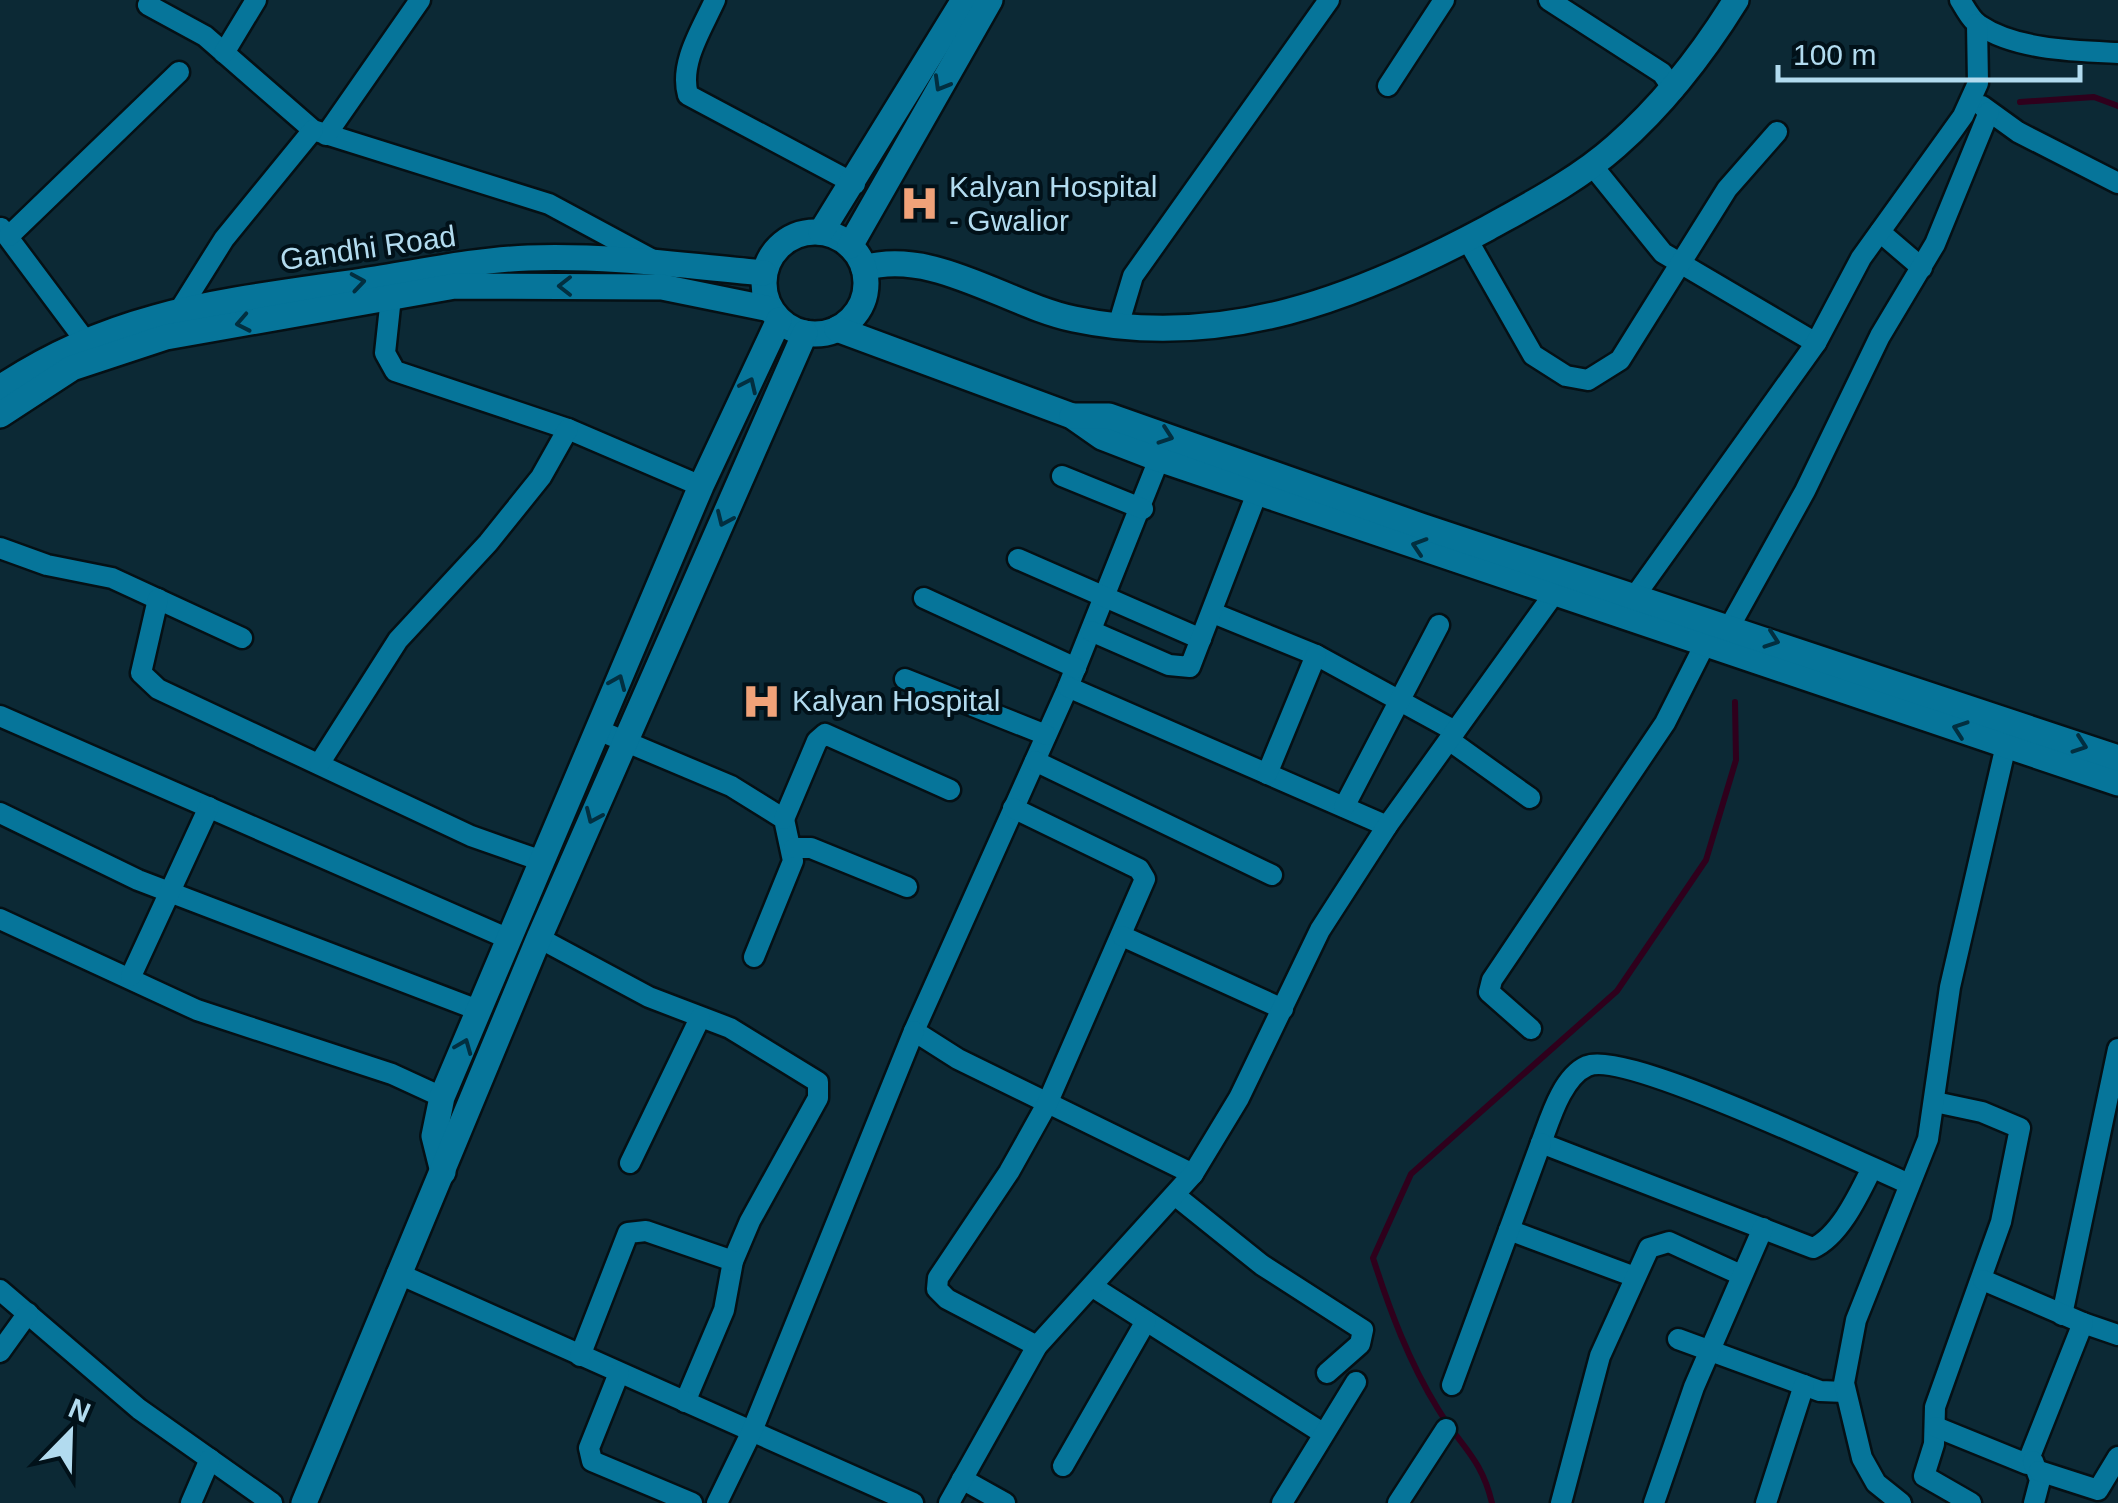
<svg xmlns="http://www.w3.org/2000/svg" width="2118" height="1503" viewBox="0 0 2118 1503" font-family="Helvetica,sans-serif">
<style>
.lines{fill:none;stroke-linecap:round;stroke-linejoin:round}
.stream{stroke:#2f001c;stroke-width:6}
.minor-casing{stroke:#051015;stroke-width:25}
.tertiary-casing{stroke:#051015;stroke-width:30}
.secondary-casing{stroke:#051015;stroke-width:30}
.minor{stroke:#06759a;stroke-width:20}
.tertiary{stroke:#06759a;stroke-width:25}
.secondary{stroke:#06759a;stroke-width:25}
.oneway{stroke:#022f40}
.labels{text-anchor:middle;stroke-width:8;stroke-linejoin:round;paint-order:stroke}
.poi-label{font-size:30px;fill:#b2dbef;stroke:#011119;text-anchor:start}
.street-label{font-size:30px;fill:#b2dbef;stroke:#011119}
</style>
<rect width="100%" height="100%" fill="#0c2935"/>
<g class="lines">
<!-- stream -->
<g class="stream">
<polyline points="2020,102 2094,97 2118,106"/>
<path d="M1492,1503C1481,1457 1461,1447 1438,1409C1409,1362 1390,1311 1373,1258L1411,1174L1617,991L1706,860L1736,760L1735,702"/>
</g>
<defs>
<g id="minor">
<path d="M715,0C702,29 679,63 688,95L855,184"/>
<polyline points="1549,0 1662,73 1674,90"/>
<path d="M1960,0C1965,8 1971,20 1979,25C2016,50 2075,51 2118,53"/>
<polyline points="148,5 205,36 313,130 549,204 653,260"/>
<polyline points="224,53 256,0"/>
<polyline points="1388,86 1444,0"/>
<polyline points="1982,106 2018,132 2118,183"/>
<polyline points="326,135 420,0"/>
<polyline points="1591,164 1663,253 1816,343"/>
<polyline points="1,228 84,339"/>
<polyline points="1880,232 1922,268"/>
<polyline points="9,236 179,72"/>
<polyline points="1467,239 1533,355 1566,376 1588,380 1620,360 1727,189 1777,132"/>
<polyline points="391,297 385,353 395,371 568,429 701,486"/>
<polyline points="179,311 224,239 313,130"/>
<polyline points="1118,326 1133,276 1329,0"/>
<polyline points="1159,459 1068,687 914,1031 958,1059 1193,1174"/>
<polyline points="1062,476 1143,509"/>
<polyline points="0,548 47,565 112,578 242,638"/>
<polyline points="1018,559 1201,639"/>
<polyline points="924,598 1076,668"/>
<polyline points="158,599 141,673 158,689 471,836 542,861"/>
<polyline points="1627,607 1816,343 1861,258 1963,116 1978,83 1977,24"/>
<polyline points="1213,613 1316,655 1455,731"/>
<polyline points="1730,626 1805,491 1880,336 1935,244 1989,112"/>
<polyline points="1091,631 1169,665 1190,667 1257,493"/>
<polyline points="905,679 1046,735"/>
<polyline points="1068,687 1387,826"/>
<polyline points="0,716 509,939"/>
<polyline points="598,730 731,786 784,819 793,861 754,957"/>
<polyline points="1449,740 1530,798"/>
<polyline points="1035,761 1272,875"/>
<polyline points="319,764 398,640 488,543 541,477 568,429"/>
<polyline points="1267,774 1316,655"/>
<polyline points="1344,807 1439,625"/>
<polyline points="1013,808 1139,869 1145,879 1047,1104 1009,1172 938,1278 937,1289 947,1299 1037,1346"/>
<polyline points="0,813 138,880 478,1010"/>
<polyline points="784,819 817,741 825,734 950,790"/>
<polyline points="794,848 811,848 907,887"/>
<polyline points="0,919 197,1010 392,1074 442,1097"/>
<polyline points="1122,936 1283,1009"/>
<polyline points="539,938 649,997 730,1028 818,1082 818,1098 750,1221 733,1261 724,1310 685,1402"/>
<polyline points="131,976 209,807"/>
<polyline points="1531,1029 1489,992 1492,980 1665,723 1711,632"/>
<polyline points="1935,1102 1982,1112 2020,1128 2001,1222 1935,1407 1934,1444 1924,1476 1971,1503"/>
<polyline points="630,1163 700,1018"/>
<path d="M1872,1168C1859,1194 1840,1236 1813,1248L1541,1143C1550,1119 1562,1077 1587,1066C1624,1049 1861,1163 1909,1184"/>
<polyline points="1176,1196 1262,1265 1363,1330 1360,1344 1327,1373"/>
<polyline points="1509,1230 1635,1277"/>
<polyline points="397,1273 913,1503"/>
<polyline points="1093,1287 1321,1432"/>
<polyline points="0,1290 139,1409 272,1503"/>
<polyline points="2062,1315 2118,1049"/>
<polyline points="2083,1323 2118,1335"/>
<polyline points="1678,1339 1820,1391 1845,1392"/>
<polyline points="0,1352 28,1313"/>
<polyline points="580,1356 628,1233 646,1231 733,1261"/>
<polyline points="619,1373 589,1448 592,1461 692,1503"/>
<polyline points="1452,1385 1541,1143"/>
<polyline points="1936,1427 2027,1464 2083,1323 1983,1280"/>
<polyline points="2033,1461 2040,1480 2034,1503"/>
<polyline points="1063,1466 1146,1321"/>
<polyline points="2039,1471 2098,1490 2118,1457"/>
<polyline points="962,1479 1005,1503"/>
<polyline points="191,1503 210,1459"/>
<polyline points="717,1503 752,1431 914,1031"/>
<polyline points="949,1503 1037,1346 1193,1174 1239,1098 1320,930 1387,826 1556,591"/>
<polyline points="1282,1503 1356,1382"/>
<polyline points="1398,1503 1446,1429"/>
<polyline points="1561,1503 1600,1356 1649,1248 1669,1242 1739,1274"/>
<polyline points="1654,1503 1694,1387 1763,1228"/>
<polyline points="1766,1503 1804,1385"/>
<polyline points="1901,1503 1876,1483 1862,1458 1844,1383 1856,1320 1928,1139 1950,987 2006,745"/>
</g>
<path id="tertiary" d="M864,268C934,248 1007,305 1074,319C1223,351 1359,297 1488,228C1531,204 1579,179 1616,146C1665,103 1702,55 1736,0"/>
<g id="secondary">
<circle cx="815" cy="283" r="51"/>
<polyline points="821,232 964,0"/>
<polyline points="850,246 990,0"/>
<polyline points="837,329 1072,416 1102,437 1159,459 2118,783"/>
<path d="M0,388C116,310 228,301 362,281C416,273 473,260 528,258C607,255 686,266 764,273"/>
<polyline points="0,415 72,368 166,337 455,286 662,287 770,309"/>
<polyline points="1072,416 1109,416 1421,526 2118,758"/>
<polyline points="443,1172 434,1136 442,1097 701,486 779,320"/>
<polyline points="304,1503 539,938 805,333"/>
</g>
</defs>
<!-- minor casing -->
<use href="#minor" class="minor-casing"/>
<!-- tertiary casing -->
<use href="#tertiary" class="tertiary-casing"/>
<!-- secondary casing -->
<use href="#secondary" class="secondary-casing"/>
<!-- minor -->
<use href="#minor" class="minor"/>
<!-- tertiary -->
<use href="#tertiary" class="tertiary"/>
<!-- secondary -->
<use href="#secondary" class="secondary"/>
</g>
<!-- one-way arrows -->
<defs><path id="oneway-chevron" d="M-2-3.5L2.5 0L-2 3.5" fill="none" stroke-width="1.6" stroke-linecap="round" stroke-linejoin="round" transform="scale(2.5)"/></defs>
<g class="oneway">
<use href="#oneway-chevron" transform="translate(941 84) rotate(120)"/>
<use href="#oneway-chevron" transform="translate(358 282) rotate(-9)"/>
<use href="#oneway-chevron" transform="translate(565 286) rotate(-180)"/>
<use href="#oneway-chevron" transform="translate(243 323) rotate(169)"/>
<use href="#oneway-chevron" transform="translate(749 385) rotate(-65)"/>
<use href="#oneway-chevron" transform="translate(1166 436) rotate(19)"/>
<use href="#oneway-chevron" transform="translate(724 519) rotate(114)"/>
<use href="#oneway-chevron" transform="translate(1419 546) rotate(-162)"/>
<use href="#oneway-chevron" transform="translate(1772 640) rotate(19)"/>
<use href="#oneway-chevron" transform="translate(618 682) rotate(-67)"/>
<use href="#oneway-chevron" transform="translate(1960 729) rotate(-161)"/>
<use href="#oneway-chevron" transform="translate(2080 745) rotate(19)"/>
<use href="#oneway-chevron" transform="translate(593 816) rotate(114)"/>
<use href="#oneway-chevron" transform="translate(464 1046) rotate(-68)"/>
</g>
<!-- icons -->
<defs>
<symbol id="hospital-bare" viewBox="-9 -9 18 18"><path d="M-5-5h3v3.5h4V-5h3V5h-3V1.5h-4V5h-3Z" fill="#f0a279" stroke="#011119" stroke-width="2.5" paint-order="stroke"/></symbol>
</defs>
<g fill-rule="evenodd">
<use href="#hospital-bare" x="892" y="176" width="55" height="55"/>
<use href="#hospital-bare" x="734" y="674" width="55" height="55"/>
</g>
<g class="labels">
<!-- poi labels -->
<g class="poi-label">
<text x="949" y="197">Kalyan Hospital<tspan x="949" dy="34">- Gwalior</tspan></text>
<text x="792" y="711">Kalyan Hospital</text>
</g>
<!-- street labels -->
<g class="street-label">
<text transform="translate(368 248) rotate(-8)" y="10">Gandhi Road</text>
</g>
</g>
<!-- north arrow -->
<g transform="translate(70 1433) rotate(23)" stroke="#011119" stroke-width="8" paint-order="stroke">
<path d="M0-8L18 38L0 25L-18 38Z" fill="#b2dbef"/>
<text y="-15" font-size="28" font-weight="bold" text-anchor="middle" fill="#b2dbef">N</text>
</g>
<!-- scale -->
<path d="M1778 65v15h302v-15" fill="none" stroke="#b2dbef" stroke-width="5"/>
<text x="1793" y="65" font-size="30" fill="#b2dbef" stroke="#011119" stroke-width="8" paint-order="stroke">100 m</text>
</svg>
